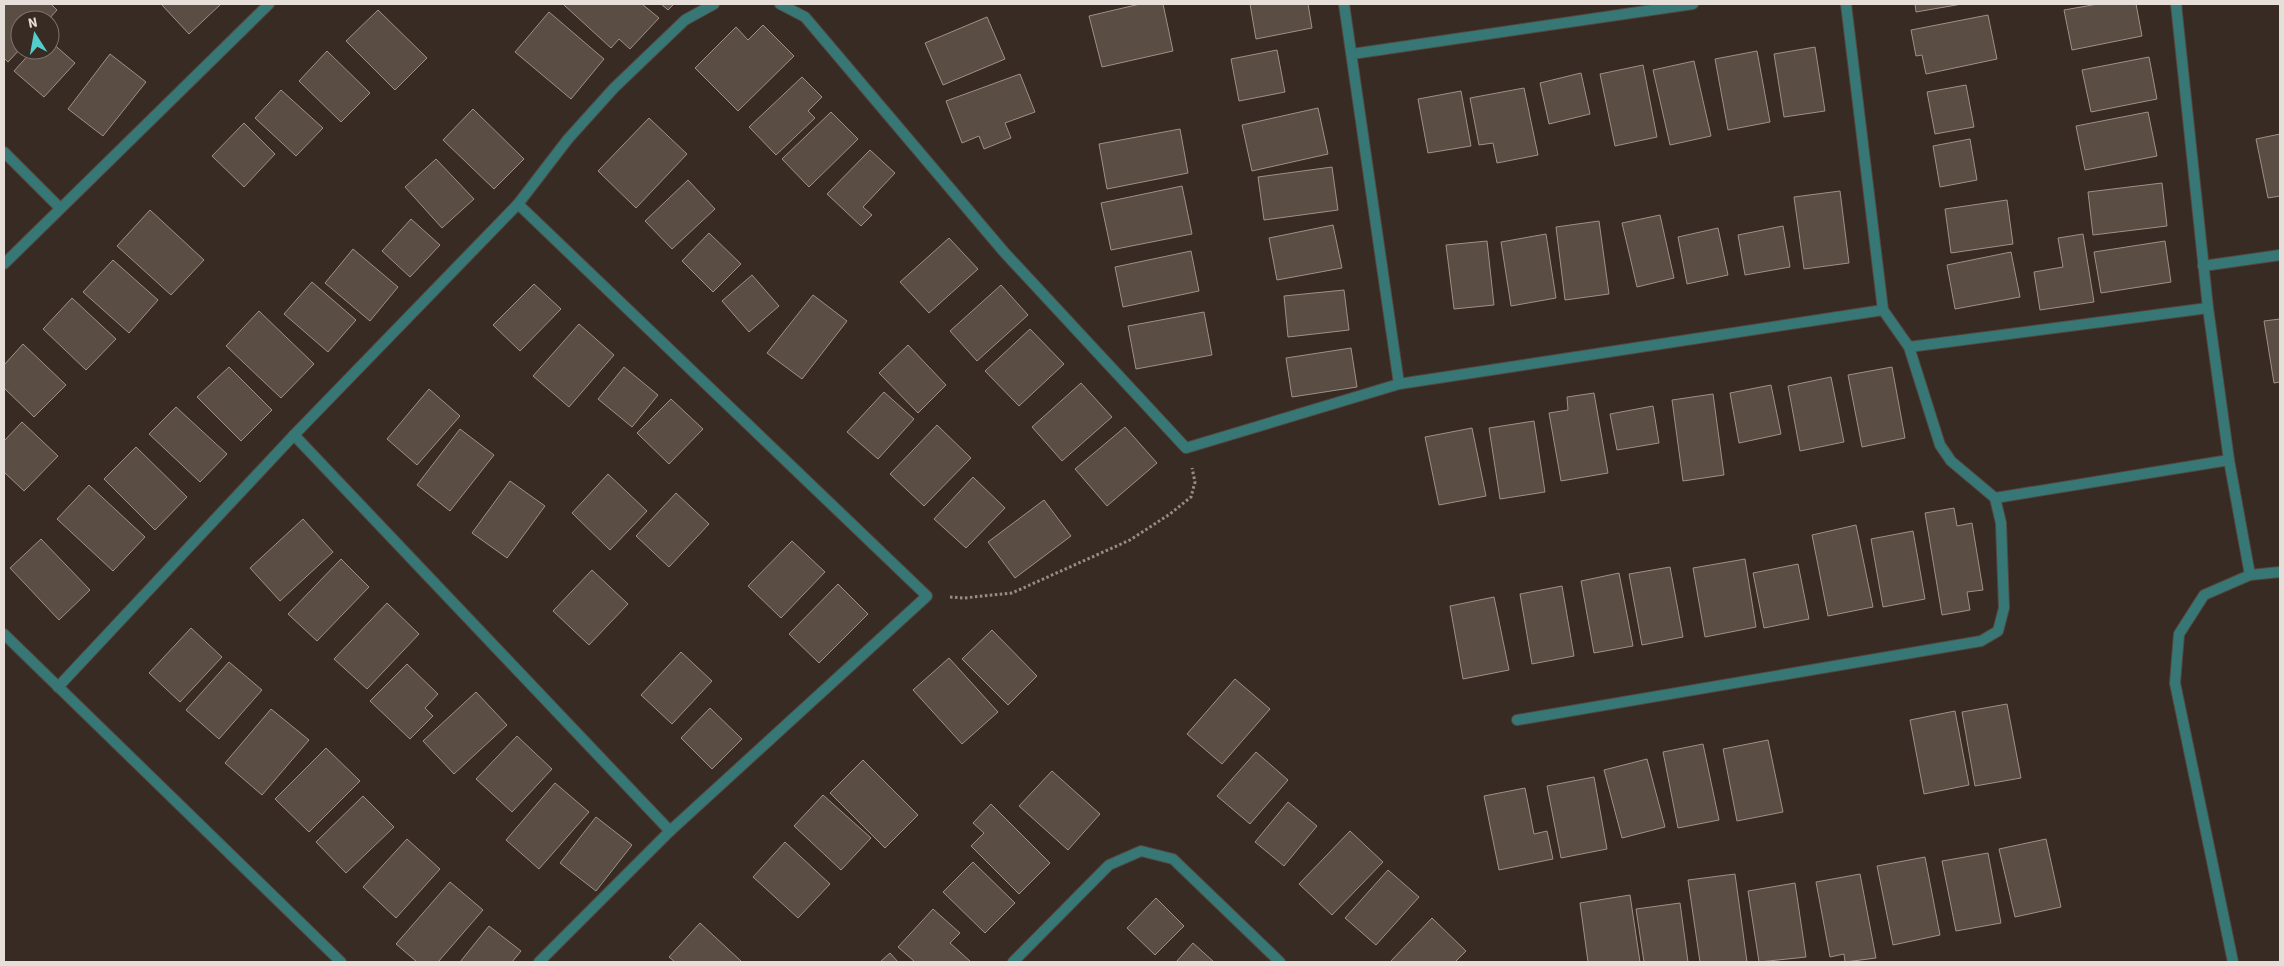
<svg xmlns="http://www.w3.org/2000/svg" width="2284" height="966" viewBox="0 0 2284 966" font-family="'Source Sans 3',sans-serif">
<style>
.building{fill:#5a4d44;stroke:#a09087}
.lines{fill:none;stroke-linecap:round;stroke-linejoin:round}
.street-casing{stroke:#544840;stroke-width:12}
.path{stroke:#988d86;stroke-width:3;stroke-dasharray:2.5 2.5;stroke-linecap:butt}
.street{stroke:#377877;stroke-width:10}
</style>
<rect width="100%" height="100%" fill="#382b23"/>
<!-- building -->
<g class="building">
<polygon points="4,4 51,4 57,10 48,20 20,20 20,49 8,62 4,58"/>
<polygon points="161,4 221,4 189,34"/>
<polygon points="566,4 642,4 659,18 630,49 619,39 611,48 564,5"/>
<polygon points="661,4 674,4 668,10"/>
<polygon points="1140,4 1163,4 1173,51 1102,67 1089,16"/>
<polygon points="1250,4 1308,4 1312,28 1256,39"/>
<polygon points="1915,4 1962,4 1916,12"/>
<polygon points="2098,4 2136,4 2142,36 2072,50 2064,10"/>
<polygon points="378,10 427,58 395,90 346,41"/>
<polygon points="549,12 604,59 571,99 515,52"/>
<polygon points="1988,15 1997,59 1926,74 1922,55 1916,56 1911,30"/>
<polygon points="987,17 1005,59 943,85 925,43"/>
<polygon points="763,25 794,56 738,111 695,68 736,27 748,40"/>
<polygon points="50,41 75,63 44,97 14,71 33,50 50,50"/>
<polygon points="1815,47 1825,111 1784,117 1774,54"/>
<polygon points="1277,50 1285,92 1239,101 1231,59"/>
<polygon points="327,51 370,93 341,122 299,81"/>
<polygon points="1757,51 1770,122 1728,130 1715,59"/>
<polygon points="110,54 146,82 103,136 68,109"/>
<polygon points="2149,57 2157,99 2091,112 2082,70"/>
<polygon points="1694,61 1711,136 1670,145 1653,70"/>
<polygon points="1643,65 1657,137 1615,146 1600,74"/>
<polygon points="1581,73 1590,114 1549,124 1540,83"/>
<polygon points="1020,74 1035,112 1005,123 1011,138 984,149 979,136 962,143 946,101"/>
<polygon points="802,77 822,97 808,111 815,118 776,155 749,127"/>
<polygon points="1966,85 1974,127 1935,134 1927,92"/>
<polygon points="1524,88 1538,155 1497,163 1493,143 1479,145 1470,98"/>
<polygon points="281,90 323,128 296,156 255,118"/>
<polygon points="1461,91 1471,146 1428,153 1418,99"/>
<polygon points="1318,108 1328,154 1252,171 1242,125"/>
<polygon points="473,109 524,159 494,189 443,140"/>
<polygon points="831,112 858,139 809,187 782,159"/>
<polygon points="2148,112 2157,156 2085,170 2076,126"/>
<polygon points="649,118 687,154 636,208 598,171"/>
<polygon points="244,123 275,154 244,187 212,156"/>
<polygon points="1180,129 1188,173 1107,189 1099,144"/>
<polygon points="2280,134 2280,196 2268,198 2256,139"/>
<polygon points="1970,139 1977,180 1940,187 1933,146"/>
<polygon points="870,150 895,173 863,207 872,215 861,226 827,194"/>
<polygon points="436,159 474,199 442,228 405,187"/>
<polygon points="1332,167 1338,210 1264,220 1258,177"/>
<polygon points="688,180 715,209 672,249 645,221"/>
<polygon points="2162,183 2167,226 2093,235 2088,192"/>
<polygon points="1182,186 1192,234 1111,250 1101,203"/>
<polygon points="1840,191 1849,263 1804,269 1794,197"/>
<polygon points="2007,200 2013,244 1951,253 1945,209"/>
<polygon points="150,210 204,260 171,295 117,246"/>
<polygon points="1660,215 1674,278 1637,287 1622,223"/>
<polygon points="411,219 440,245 410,277 382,251"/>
<polygon points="1599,221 1609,294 1565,300 1556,227"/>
<polygon points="1333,225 1342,268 1277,280 1269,238"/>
<polygon points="1783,226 1790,267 1745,275 1738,235"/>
<polygon points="1718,228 1728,275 1687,284 1678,237"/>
<polygon points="709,233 741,264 713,292 682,261"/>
<polygon points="1546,234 1556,298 1511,306 1501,242"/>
<polygon points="2083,234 2094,302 2040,310 2034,272 2063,267 2058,238"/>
<polygon points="949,238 978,269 929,313 900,282"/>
<polygon points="1487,241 1494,305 1454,309 1446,245"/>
<polygon points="2165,241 2171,282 2101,293 2094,252"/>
<polygon points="353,249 398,287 370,321 325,283"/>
<polygon points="1191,251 1199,291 1123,307 1115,267"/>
<polygon points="2011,252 2020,297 1955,309 1947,265"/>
<polygon points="113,260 158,300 129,333 83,292"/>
<polygon points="752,275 779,306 749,332 722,301"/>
<polygon points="312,282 356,320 328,352 284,314"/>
<polygon points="534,284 561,309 520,351 493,325"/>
<polygon points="1001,285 1028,315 977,361 950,331"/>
<polygon points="1344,290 1349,330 1288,337 1284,296"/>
<polygon points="813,295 847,321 802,379 767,353"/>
<polygon points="72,298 116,339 86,370 43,329"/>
<polygon points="259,311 314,364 281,398 226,346"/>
<polygon points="1204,312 1212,355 1136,369 1128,326"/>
<polygon points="2280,319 2280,382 2274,383 2264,321"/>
<polygon points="579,324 614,355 569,407 533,376"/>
<polygon points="1030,329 1064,364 1019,406 985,371"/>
<polygon points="23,344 66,385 34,417 4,388 4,365"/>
<polygon points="908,345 946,385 918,413 879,373"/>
<polygon points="1351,348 1357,387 1292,397 1286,358"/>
<polygon points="229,367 272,410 241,441 197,397"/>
<polygon points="624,367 658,395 632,427 598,399"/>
<polygon points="1892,367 1905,438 1862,447 1848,375"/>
<polygon points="1831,377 1844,442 1800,451 1788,386"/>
<polygon points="1081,383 1112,417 1062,461 1032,427"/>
<polygon points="1771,385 1781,434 1739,443 1730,393"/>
<polygon points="429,389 460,416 417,465 387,439"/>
<polygon points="884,392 914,419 878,459 847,432"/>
<polygon points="1594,393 1608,473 1561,481 1549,413 1568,410 1567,397"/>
<polygon points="1713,394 1724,475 1683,481 1672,400"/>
<polygon points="671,399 703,429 669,464 637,433"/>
<polygon points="1653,406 1659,443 1617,450 1610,414"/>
<polygon points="176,407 227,454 200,482 149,434"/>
<polygon points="1534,421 1545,492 1500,499 1489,428"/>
<polygon points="22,422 58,456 24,491 4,472 4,441"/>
<polygon points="937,425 971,458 924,506 890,474"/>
<polygon points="1125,427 1157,463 1107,506 1075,469"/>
<polygon points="1472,428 1486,496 1439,505 1425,437"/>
<polygon points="460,429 494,455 450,511 417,485"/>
<polygon points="136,447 187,497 155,530 104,479"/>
<polygon points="608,474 647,511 610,550 572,513"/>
<polygon points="973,477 1005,508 966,548 934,519"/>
<polygon points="510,481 545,506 507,558 472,533"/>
<polygon points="89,485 145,537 113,571 57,519"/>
<polygon points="676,493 709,524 669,567 636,536"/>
<polygon points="1044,500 1071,536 1015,578 988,542"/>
<polygon points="1954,508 1957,526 1972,523 1983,590 1967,592 1970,610 1942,615 1925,513"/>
<polygon points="303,519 333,552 280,601 250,568"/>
<polygon points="1856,525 1873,607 1828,616 1812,535"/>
<polygon points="1913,531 1925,599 1883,607 1871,539"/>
<polygon points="41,539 90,590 59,620 10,568"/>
<polygon points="792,541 825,572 781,618 748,586"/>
<polygon points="341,559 369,587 317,641 288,614"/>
<polygon points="1745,559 1756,627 1705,637 1693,568"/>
<polygon points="1798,564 1809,619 1764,628 1753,573"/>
<polygon points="1670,567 1683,637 1642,645 1629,574"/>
<polygon points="592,570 628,604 589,645 553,611"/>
<polygon points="1619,573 1633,646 1594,653 1581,581"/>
<polygon points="838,584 868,614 819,663 789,634"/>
<polygon points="1562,586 1574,656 1532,664 1520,594"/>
<polygon points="1494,597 1509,670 1463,679 1450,606"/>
<polygon points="387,603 419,634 367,689 334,659"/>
<polygon points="191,628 222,657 180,702 149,673"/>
<polygon points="992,630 1037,676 1008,705 962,659"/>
<polygon points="681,652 712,681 672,724 641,695"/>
<polygon points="949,658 998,712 962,744 913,690"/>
<polygon points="229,662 262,690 219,739 186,710"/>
<polygon points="407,664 438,694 425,708 433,716 410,739 370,701"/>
<polygon points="1235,679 1270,709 1222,764 1187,734"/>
<polygon points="476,692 507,725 454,774 423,741"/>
<polygon points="2007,704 2021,778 1975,786 1962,712"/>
<polygon points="710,708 742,739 712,769 681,738"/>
<polygon points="271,709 309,740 262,795 225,763"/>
<polygon points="1955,711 1969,785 1924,794 1910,720"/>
<polygon points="517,736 552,769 512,812 476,779"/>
<polygon points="1768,740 1783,812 1737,821 1723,749"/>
<polygon points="1703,744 1719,820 1678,828 1663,752"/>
<polygon points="326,748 360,781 309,832 275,799"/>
<polygon points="1256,752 1288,780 1250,824 1217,796"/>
<polygon points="1647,759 1665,827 1622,838 1604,770"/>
<polygon points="863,760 918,815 885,848 830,793"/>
<polygon points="1052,771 1100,814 1068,850 1019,806"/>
<polygon points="1594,777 1607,849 1561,858 1547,786"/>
<polygon points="555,783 589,812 539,869 506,840"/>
<polygon points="1525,788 1534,834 1547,831 1553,859 1499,870 1484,796"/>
<polygon points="823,795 871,838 841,870 794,826"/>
<polygon points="363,796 394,827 346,873 316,842"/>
<polygon points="1288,802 1317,826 1284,866 1255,842"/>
<polygon points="991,804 1050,863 1019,894 971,846 984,833 973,823"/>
<polygon points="596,817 632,845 596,891 560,863"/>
<polygon points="1350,831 1383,862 1332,915 1299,884"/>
<polygon points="407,839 440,869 396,918 363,887"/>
<polygon points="2046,839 2061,907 2015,917 1999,849"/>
<polygon points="785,842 830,884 798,918 753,877"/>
<polygon points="1988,853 2001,923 1956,931 1942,861"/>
<polygon points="1925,857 1940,935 1893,945 1877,866"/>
<polygon points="973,862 1015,903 985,933 943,892"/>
<polygon points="1388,870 1419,897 1376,945 1345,918"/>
<polygon points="1735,874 1747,962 1700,962 1688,880"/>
<polygon points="1860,874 1876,958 1845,962 1844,954 1830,957 1816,882"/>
<polygon points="450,882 483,910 438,962 417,962 396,944"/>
<polygon points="1795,883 1806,957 1759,962 1748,891"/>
<polygon points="1630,895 1640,962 1588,962 1580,903"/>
<polygon points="1156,898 1184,926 1155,955 1127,928"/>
<polygon points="1680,903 1688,962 1644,962 1636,909"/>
<polygon points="933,909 960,933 950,943 971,962 915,962 898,947"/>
<polygon points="1432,918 1466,951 1455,962 1390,962"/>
<polygon points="700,923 742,962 675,962 669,957"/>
<polygon points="489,926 521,951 512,962 460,962"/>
<polygon points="1193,943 1214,962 1176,962"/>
<polygon points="890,953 898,962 880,962"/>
</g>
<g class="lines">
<defs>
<g id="street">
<polyline points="780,4 805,17 1004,252 1186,448 1399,384"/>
<polyline points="1344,4 1399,384 1883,310 1846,4"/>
<polyline points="2176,4 2208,308 2229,460 2250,575"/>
<polyline points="1352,54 1693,4"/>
<polyline points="4,152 60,208"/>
<polyline points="518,204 927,596 670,831 539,962"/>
<polyline points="4,264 269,4"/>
<polyline points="2203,266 2280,255"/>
<polyline points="1883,310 1909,347 2208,308"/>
<polyline points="294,435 670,831"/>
<polyline points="1995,498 2229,460"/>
<polyline points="4,634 341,962"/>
<polyline points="58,687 294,435 518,204 568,139 614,88 685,20 714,4"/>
<polyline points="1517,720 1981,641 1998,631 2004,608 2001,523 1995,498 1951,461 1940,445 1909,347"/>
<polyline points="1013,962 1109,865 1141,851 1173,859 1280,962"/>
<polyline points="2233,962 2175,683 2179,634 2204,595 2250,575 2280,572"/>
</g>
</defs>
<!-- street casing -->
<use href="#street" class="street-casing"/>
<!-- path -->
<polyline class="path" points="950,597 964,598 1012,593 1130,540 1170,514 1191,497 1195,482 1192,468"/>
<!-- street -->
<use href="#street" class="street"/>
</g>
<!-- border -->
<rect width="2284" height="966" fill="none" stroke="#e6ded8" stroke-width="10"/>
<!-- north arrow -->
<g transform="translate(35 35) rotate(349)"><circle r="24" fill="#382b23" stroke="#7e736b"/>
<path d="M0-4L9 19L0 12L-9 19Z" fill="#53cdca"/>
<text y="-8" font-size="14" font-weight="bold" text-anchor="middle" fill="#e6ded8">N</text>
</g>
</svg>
